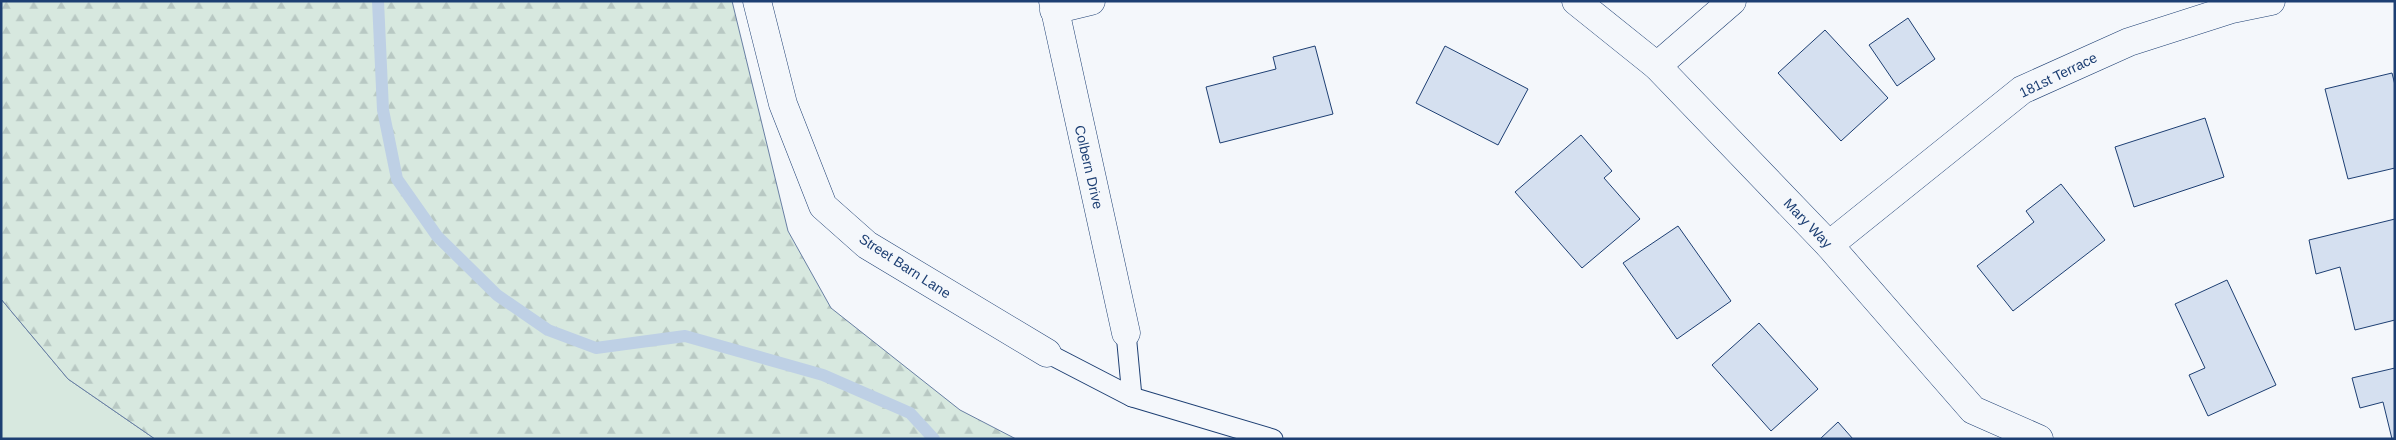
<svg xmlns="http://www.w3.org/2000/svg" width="2396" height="440" viewBox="0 0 2396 440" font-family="Arial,sans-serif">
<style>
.grass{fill:#d7e8df;stroke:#687fa3}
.forest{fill:url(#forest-firs);stroke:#687fa3}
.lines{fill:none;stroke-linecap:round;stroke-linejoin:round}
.stream{stroke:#bed0e5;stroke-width:12}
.building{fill:#d5e0f0;stroke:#1d3f73}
.lane-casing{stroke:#1d3f73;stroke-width:21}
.street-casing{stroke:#1d3f73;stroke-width:29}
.lane{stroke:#f4f7fb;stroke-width:19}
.street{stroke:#f4f7fb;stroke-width:28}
.labels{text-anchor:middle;stroke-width:4;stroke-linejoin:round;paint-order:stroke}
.street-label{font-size:14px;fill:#1d3f73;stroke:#f4f7fb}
</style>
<defs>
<pattern id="forest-firs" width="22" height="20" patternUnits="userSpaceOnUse" patternTransform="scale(1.25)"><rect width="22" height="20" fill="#d7e8df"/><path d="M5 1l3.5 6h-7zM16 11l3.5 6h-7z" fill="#b8c8c3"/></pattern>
</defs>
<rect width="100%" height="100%" fill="#f4f7fb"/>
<!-- grass -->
<polygon class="grass" points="1,299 68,379 155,439 1,439"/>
<!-- forest -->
<polygon class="forest" points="1,1 732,1 788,231 831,308 960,410 1016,439 155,439 68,379 1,299"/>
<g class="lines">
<!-- stream -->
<polyline class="stream" points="378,1 383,110 397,179 437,236 497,295 548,330 596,348 685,336 823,375 910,413 934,439"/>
</g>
<!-- building -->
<g class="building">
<polygon points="1908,18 1935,59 1897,86 1869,45"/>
<polygon points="1825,30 1888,98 1841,141 1778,73"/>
<polygon points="1315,46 1333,114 1220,143 1206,87 1276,69 1273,57"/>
<polygon points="1445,46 1528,89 1498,145 1416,103"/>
<polygon points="2392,73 2395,85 2395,168 2348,179 2325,89"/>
<polygon points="2205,118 2224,177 2134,207 2115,147"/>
<polygon points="1581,135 1612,171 1604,178 1640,219 1582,268 1515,192"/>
<polygon points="2061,184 2105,240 2013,311 1977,266 2034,222 2026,211"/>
<polygon points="2395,219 2395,320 2355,330 2340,267 2316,274 2309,240"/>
<polygon points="1678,226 1731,301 1677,339 1623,263"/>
<polygon points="2227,280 2276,385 2208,416 2189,375 2205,368 2175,304"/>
<polygon points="1759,323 1818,389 1771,431 1712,365"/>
<polygon points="2395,368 2395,439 2392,439 2383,402 2360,408 2352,378"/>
<polygon points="1838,422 1853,439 1820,439"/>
</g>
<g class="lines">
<defs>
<g id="lane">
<polyline points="1126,333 1132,397"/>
<polyline points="1047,353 1132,397 1273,439"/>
</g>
<g id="street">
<polyline points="757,1 783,104 823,206 867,245 1047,353"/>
<polyline points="1053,1 1126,333"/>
<polyline points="1576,1 1657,66 1829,245 1973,410 2039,439"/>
<polyline points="1054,10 1091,1"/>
<polyline points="1657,66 1732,1"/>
<polyline points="1829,245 2022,90 2129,42 2232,9 2271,1"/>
</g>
</defs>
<!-- lane casing -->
<use href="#lane" class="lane-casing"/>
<!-- street casing -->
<use href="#street" class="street-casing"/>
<!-- lane -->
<use href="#lane" class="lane"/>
<!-- street -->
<use href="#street" class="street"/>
</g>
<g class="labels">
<!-- street labels -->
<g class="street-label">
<text transform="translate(2058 75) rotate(-26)" y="5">181st Terrace</text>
<text transform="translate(1089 167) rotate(77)" y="5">Colbern Drive</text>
<text transform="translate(1808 223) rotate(46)" y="5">Mary Way</text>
<text transform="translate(905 266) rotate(33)" y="5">Street Barn Lane</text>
</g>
</g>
<!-- border -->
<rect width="2396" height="440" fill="none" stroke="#1d3f73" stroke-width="5"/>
</svg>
